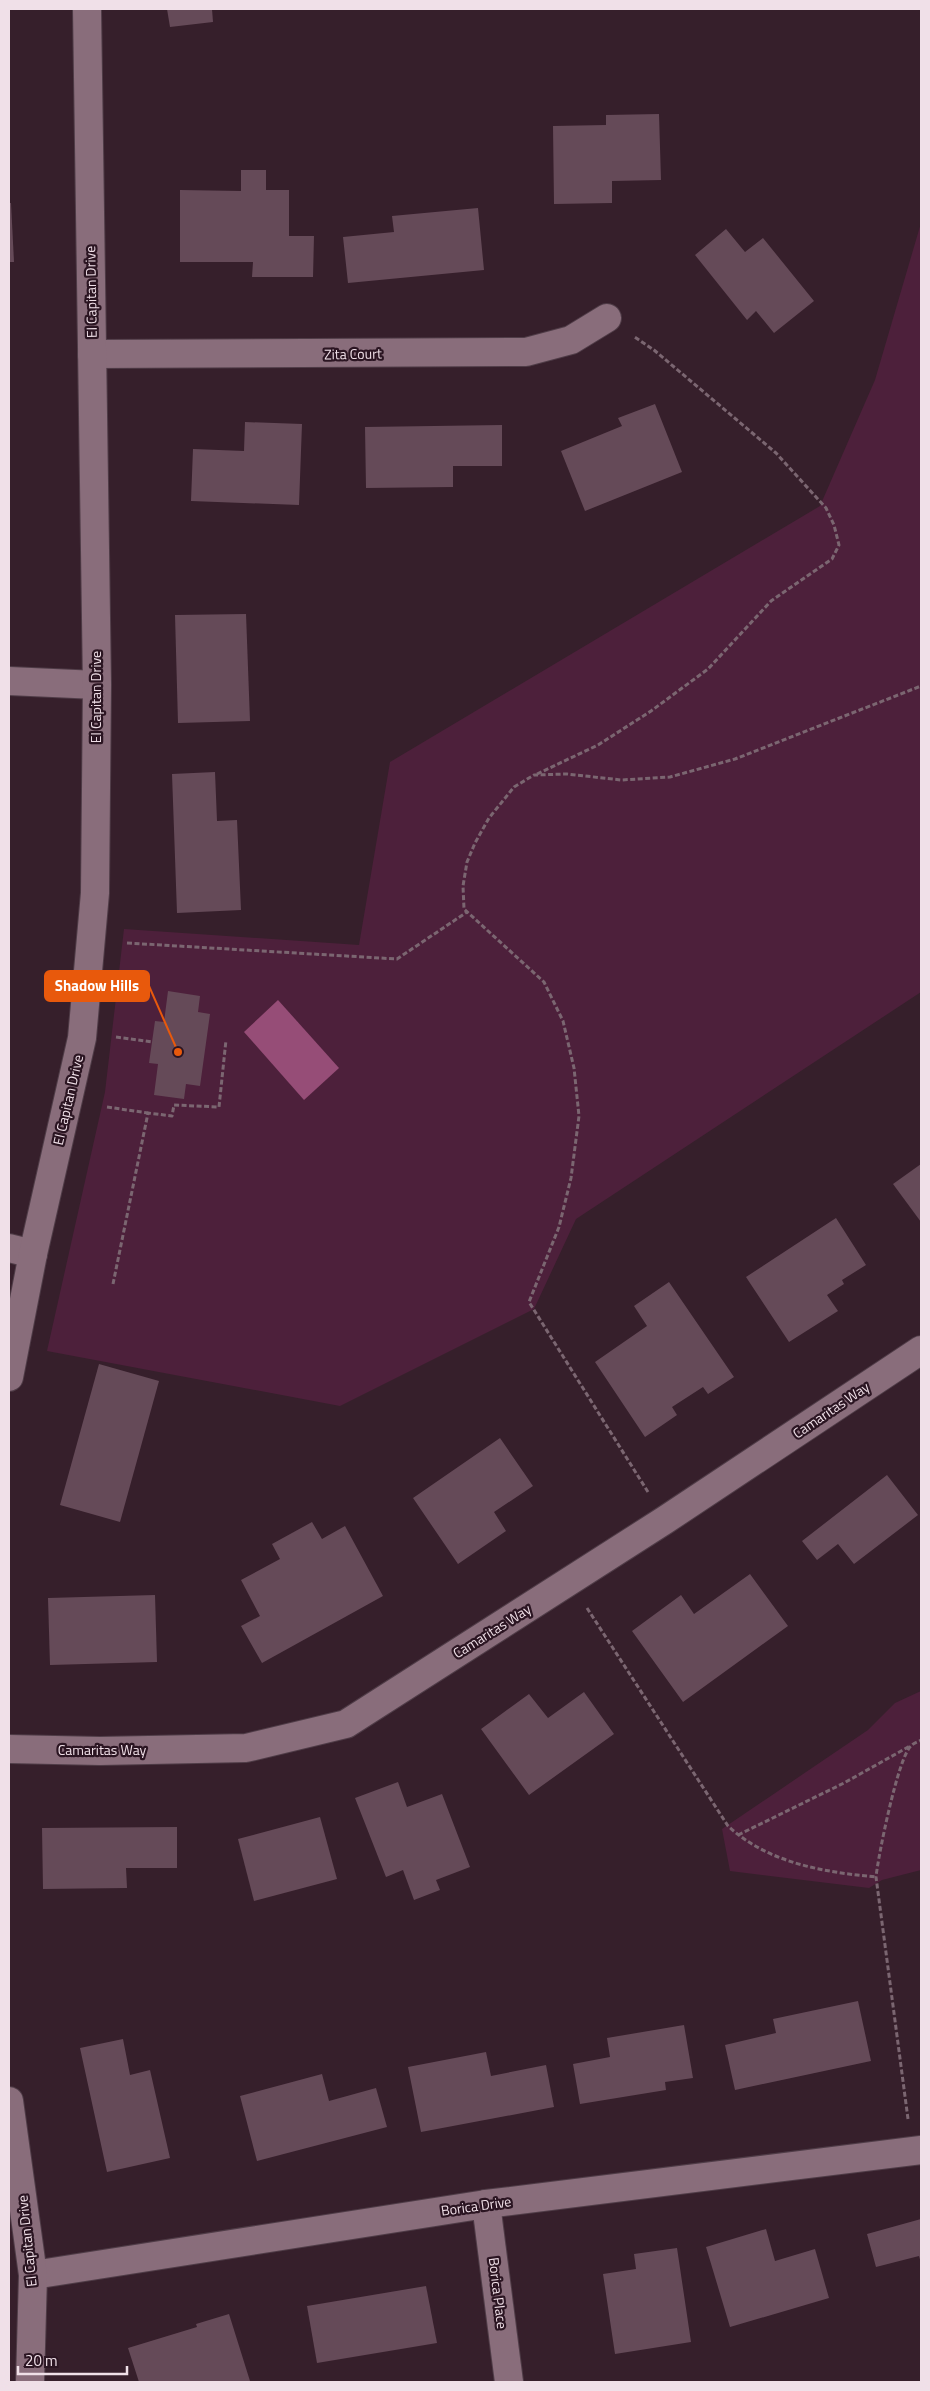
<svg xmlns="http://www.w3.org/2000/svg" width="930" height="2391" viewBox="0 0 930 2391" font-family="'Titillium Web',sans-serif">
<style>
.green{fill:#4d203b}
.water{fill:#964d77}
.building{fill:#654a58}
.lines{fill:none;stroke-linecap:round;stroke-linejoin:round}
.street-casing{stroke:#4f3c47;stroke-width:30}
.secondary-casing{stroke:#4f3c47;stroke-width:30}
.path{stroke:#7b6671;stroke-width:3;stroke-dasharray:5 2.5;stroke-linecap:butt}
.street{stroke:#896d7b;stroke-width:28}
.secondary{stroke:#896d7b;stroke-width:28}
.labels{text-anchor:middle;stroke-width:4.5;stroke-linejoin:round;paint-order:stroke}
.street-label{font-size:14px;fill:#f0e0e8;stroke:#2b1522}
.leader{fill:none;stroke:#e8590c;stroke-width:2}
.callout-dot{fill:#e8590c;stroke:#2b1522;stroke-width:2}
.callout{fill:#e8590c;stroke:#e8590c;stroke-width:2}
.callout-label{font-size:15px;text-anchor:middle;font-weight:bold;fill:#fff}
</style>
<rect width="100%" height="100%" fill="#361f2b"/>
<!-- green -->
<g class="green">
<polygon points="921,223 921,992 576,1219 534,1309 340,1406 47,1351 105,1092 124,929 359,945 390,762 820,506 875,380"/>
<polygon points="921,1691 921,1870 882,1880 869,1888 730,1871 722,1829 868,1730 895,1703"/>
</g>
<!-- water -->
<polygon class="water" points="278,1000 339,1068 304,1100 244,1032"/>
<!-- building -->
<g class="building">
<polygon points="167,9 212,9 213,22 170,27"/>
<polygon points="659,114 661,180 612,181 612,203 554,204 553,126 606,125 606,115"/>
<polygon points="241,170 266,170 266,190 289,190 289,236 314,236 313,277 252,277 253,262 180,262 180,190 241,191"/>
<polygon points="9,203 11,203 14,262 9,262"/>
<polygon points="478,208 484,270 348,283 343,237 394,232 392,216"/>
<polygon points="726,229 745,252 763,238 814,301 774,333 756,311 747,320 695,255"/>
<polygon points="655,404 682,472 585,511 561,451 622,426 618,418"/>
<polygon points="245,422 302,424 299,505 191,501 193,449 244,451"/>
<polygon points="502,425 502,466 453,466 453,487 366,488 365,427"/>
<polygon points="246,614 250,721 178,723 175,615"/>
<polygon points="215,772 217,821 237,820 241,910 177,913 172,774"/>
<polygon points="168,991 200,996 198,1012 210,1014 200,1086 186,1084 184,1099 154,1095 158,1064 149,1063 155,1021 164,1022"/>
<polygon points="921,1164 921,1222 893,1184"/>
<polygon points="836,1218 866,1265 842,1280 844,1284 827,1295 838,1311 789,1342 746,1277"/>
<polygon points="669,1282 734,1377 708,1394 703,1387 672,1407 677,1415 645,1437 595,1362 647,1326 634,1306"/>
<polygon points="99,1364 159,1381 120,1522 60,1505"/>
<polygon points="500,1438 533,1486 494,1512 506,1531 458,1564 413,1498"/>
<polygon points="887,1475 918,1515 854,1564 838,1544 817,1560 802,1541"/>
<polygon points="312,1522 322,1539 345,1526 383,1596 262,1663 241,1626 260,1616 241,1580 280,1559 272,1544"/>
<polygon points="750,1574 788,1626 683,1702 632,1631 681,1595 694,1614"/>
<polygon points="155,1595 157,1662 50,1665 48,1598"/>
<polygon points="584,1692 614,1734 529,1795 481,1729 529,1694 548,1718"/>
<polygon points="398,1782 407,1807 442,1794 470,1867 436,1880 440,1890 414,1900 403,1870 386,1877 355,1798"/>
<polygon points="320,1817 337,1879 254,1901 238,1839"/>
<polygon points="177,1827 177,1868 126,1868 127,1888 43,1889 42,1828"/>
<polygon points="858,2001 871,2061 735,2090 725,2045 776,2033 773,2019"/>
<polygon points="684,2025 693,2078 665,2082 666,2090 580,2104 573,2064 610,2057 607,2038"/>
<polygon points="123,2039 130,2075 150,2070 170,2158 107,2172 80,2048"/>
<polygon points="486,2052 491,2076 546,2065 554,2107 421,2132 408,2067"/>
<polygon points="322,2074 329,2101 376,2088 387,2127 257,2161 240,2096"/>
<polygon points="921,2219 921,2263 919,2256 876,2267 867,2234"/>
<polygon points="766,2229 775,2261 815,2249 829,2298 730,2327 706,2247"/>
<polygon points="677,2248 691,2342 615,2354 603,2274 636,2269 634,2254"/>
<polygon points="426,2286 437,2343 317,2363 307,2306"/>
<polygon points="229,2314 250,2381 139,2382 128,2348 197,2327 196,2324"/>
</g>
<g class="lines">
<defs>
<g id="street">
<polyline points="92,354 526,352 571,340 607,318"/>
<polyline points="9,681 97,685"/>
<polyline points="9,1248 33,1254"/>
<polyline points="9,1749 100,1751 246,1748 346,1724 665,1520 921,1350"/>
<polyline points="486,2204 509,2382"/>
<polyline points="33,2275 486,2204 921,2150"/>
</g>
<g id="secondary">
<polyline points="9,1377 33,1254 82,1038 95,893 97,685 87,9"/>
<polyline points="9,2101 33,2275 30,2382"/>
</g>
</defs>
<!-- street casing -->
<use href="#street" class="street-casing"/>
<!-- secondary casing -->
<use href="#secondary" class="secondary-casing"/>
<!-- path -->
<g class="path">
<polyline points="537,774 598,745 651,711 708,669 771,601 832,559 839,545 834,525 826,508 776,453 654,350 633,336"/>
<polyline points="127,943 397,959 467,912"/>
<polyline points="116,1037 153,1042"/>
<polyline points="107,1107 148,1113"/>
<polyline points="113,1284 148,1113 172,1116 174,1105 219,1107 226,1040"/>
<polyline points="648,1492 529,1302 559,1227 571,1178 579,1116 574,1068 563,1021 544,982 464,909 463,886 467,862 475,843 489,818 514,787 534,775 567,774 621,780 670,777 735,759 921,686"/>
<path d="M587,1608L728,1826C768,1863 823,1872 876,1877"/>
<polyline points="738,1835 844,1783 910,1746"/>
<path d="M908,2119L876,1877C878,1857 898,1757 911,1746C913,1743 918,1742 921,1740"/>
</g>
<!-- street -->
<use href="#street" class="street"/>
<!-- secondary -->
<use href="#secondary" class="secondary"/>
</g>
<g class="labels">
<!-- street labels -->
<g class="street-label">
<text transform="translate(91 292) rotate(-91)" y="5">El Capitan Drive</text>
<text transform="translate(353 354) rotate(-1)" y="5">Zita Court</text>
<text transform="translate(96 697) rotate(-90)" y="5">El Capitan Drive</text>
<text transform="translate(68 1100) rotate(-77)" y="5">El Capitan Drive</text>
<text transform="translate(831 1410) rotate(-34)" y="5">Camaritas Way</text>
<text transform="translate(492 1631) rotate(-32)" y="5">Camaritas Way</text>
<text x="102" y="1755">Camaritas Way</text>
<text transform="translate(476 2206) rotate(-8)" y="5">Borica Drive</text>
<text transform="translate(27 2241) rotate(-96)" y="5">El Capitan Drive</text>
<text transform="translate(498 2293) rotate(83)" y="5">Borica Place</text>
</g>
</g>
<!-- callouts -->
<path class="leader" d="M178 1052L149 986"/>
<circle class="callout-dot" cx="178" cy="1052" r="5"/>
<rect class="callout" x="45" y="971" width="104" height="30" rx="5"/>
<g class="callout-label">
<text x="97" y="991">Shadow Hills</text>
</g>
<!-- border -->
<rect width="930" height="2391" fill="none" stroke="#f0e0e8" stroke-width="20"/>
<!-- scale -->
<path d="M18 2366v8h109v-8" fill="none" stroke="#f0e0e8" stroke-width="2.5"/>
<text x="25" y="2366" font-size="15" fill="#f0e0e8" stroke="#2b1522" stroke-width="4" paint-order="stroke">20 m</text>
</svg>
